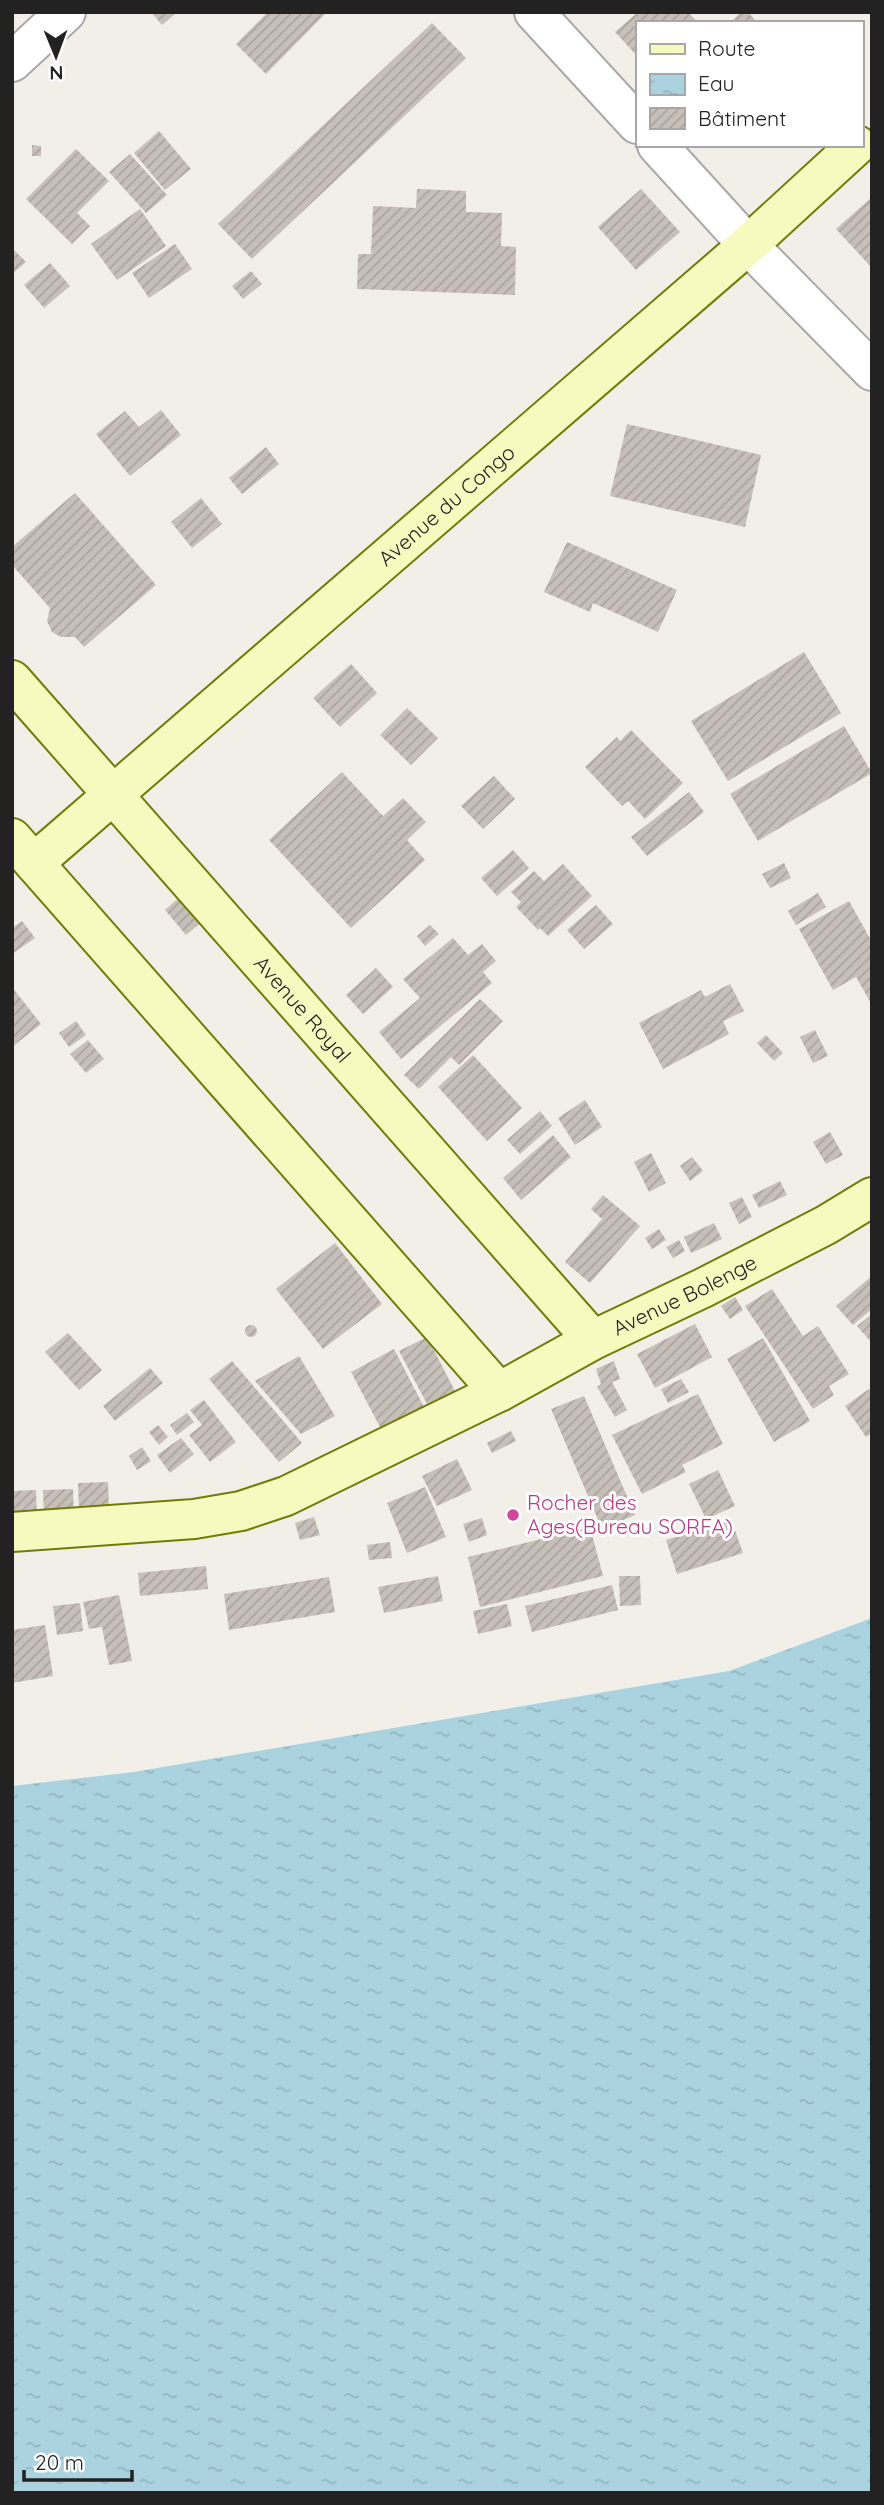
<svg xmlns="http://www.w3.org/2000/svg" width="884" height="2505" viewBox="0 0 884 2505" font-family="Quicksand,sans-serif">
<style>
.water{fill:url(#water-ripples)}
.building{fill:url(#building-hatch)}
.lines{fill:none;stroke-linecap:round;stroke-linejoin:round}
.street-casing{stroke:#a9a9a9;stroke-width:42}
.secondary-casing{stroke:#707d05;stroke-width:42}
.street{stroke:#fff;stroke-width:38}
.secondary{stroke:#f7fabf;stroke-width:38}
.hotel-dot{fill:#d1479c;stroke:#fff;stroke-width:2.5}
.labels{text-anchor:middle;stroke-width:6;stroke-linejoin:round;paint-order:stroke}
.street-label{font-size:21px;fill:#222;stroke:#fff}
.hotel-label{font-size:21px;fill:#b23c85;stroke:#fff;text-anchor:start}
</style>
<defs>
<pattern id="water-ripples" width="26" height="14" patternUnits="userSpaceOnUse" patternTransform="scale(1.75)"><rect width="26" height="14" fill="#aad3df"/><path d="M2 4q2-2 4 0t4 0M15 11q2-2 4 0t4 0" fill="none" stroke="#92b5bf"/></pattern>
<pattern id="building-hatch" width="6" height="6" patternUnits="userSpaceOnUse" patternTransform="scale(1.75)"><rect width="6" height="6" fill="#c7bfb8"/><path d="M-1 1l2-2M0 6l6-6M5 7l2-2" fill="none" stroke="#aba49e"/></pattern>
</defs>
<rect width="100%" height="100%" fill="#f2efe9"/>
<!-- water -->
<polygon class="water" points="872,1618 872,2493 12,2493 12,1786 134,1772 729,1671"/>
<!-- building -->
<g class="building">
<polygon points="151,12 177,12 162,25"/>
<polygon points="268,12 327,12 266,74 236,44"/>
<polygon points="638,12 688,12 698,23 637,23 637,56 615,32"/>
<polygon points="741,12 748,12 758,23 730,23"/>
<polygon points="432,23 466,58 252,259 218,224"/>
<polygon points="159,131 191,169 165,190 134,153"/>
<polygon points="32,145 41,146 41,156 32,156"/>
<polygon points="76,149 109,181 77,213 90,226 72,244 26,199"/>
<polygon points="130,154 167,195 146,213 109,172"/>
<polygon points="417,189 466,191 466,212 502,213 501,246 516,247 515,295 357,289 358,254 371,254 373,206 416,208"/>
<polygon points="641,189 680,232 636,270 598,227"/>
<polygon points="872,197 872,268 836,229"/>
<polygon points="140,209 166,246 117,280 91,244"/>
<polygon points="175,244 192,269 149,298 132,273"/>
<polygon points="12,248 26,262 12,274"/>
<polygon points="50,263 70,286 44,308 24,285"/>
<polygon points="251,271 262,284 243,299 232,286"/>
<polygon points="161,410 181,435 130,476 96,434 125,411 139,427"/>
<polygon points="627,424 761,455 745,527 610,496"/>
<polygon points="266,447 279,464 242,494 229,478"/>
<polygon points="75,493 156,585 84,647 75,637 61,637 52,632 47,621 50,608 12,565 12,547"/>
<polygon points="201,498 222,524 192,548 171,522"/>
<polygon points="567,542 677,590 658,632 593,603 590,612 544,592"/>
<polygon points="804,652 841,713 728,781 691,721"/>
<polygon points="351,664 377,693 340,727 313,698"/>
<polygon points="407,708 438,738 411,765 380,735"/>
<polygon points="844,726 872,773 758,841 730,794"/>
<polygon points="631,730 683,783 645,819 628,801 622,806 585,767 617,737 620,741"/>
<polygon points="342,772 383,816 403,798 426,822 407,840 425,860 351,928 269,840"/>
<polygon points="494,776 515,799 483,829 461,806"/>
<polygon points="689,792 704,812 647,856 631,837"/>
<polygon points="513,850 529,868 497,896 481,878"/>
<polygon points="784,863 791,878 770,888 762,874"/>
<polygon points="563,864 592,896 548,936 540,928 538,930 516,907 521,902 511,892 534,871 544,881"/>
<polygon points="818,893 826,907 796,925 788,911"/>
<polygon points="182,895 204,920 186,935 165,910"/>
<polygon points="849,901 872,942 872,1005 856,977 833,990 799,929"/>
<polygon points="596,905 613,924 584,949 567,930"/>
<polygon points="22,921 35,938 12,954 12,928"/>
<polygon points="430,925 439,934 425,946 417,936"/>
<polygon points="453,938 468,955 482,944 496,961 483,972 492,983 401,1059 379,1032 420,998 403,979"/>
<polygon points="376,968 393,987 363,1014 346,995"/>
<polygon points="730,984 744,1011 723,1021 729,1034 663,1069 639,1023 701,990 705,997"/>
<polygon points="12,987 41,1024 12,1047"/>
<polygon points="480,999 503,1021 459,1065 451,1057 419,1089 404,1075"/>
<polygon points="76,1021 86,1035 69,1047 59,1033"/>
<polygon points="815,1030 828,1056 813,1063 800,1037"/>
<polygon points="766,1035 783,1053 774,1061 757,1043"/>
<polygon points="88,1040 104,1059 86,1073 70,1054"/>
<polygon points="473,1055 522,1108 487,1141 438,1087"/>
<polygon points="585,1100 602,1127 575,1145 558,1118"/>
<polygon points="540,1111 552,1126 520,1154 507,1140"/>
<polygon points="830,1132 843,1155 826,1164 813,1142"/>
<polygon points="553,1135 571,1157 521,1200 503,1178"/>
<polygon points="651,1153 666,1183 649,1192 634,1162"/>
<polygon points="692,1157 703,1171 690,1181 680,1166"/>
<polygon points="780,1181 787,1195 759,1208 752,1195"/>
<polygon points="603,1195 640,1226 590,1283 565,1262 602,1219 591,1209"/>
<polygon points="742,1197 752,1217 739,1224 729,1203"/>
<polygon points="714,1223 722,1239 691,1253 684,1237"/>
<polygon points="659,1229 666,1240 652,1249 645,1238"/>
<polygon points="679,1240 685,1251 673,1258 666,1247"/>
<polygon points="335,1243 382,1304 323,1349 276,1289"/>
<polygon points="872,1276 872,1309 853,1325 836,1306"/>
<polygon points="772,1289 803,1336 818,1326 849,1374 829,1386 834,1395 813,1409 745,1306"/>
<polygon points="735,1297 743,1310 730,1319 721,1306"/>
<polygon points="872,1314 872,1343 857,1326"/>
<polygon points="695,1324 712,1357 655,1388 637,1354"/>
<circle cx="251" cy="1331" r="6"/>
<polygon points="68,1333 102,1370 79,1390 45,1352"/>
<polygon points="427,1337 455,1391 427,1404 399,1351"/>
<polygon points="763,1338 810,1421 774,1442 727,1359"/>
<polygon points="394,1349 424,1407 381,1429 351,1372"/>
<polygon points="299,1356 335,1416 301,1434 255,1381"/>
<polygon points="232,1361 302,1443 279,1462 209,1379"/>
<polygon points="614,1361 620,1379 612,1382 627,1410 615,1417 597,1387 601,1384 596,1369"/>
<polygon points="150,1368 163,1383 115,1421 103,1406"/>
<polygon points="681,1379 689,1392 668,1403 661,1389"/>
<polygon points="869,1389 872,1393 872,1433 866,1437 845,1406"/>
<polygon points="698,1394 723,1444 682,1465 686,1472 642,1494 612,1435"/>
<polygon points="584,1396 635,1515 602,1529 551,1409"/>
<polygon points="204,1400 236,1442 210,1462 189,1435 202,1425 190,1410"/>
<polygon points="187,1413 194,1422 177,1435 170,1425"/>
<polygon points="158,1425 168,1437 159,1445 149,1432"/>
<polygon points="511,1431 516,1441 492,1453 487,1443"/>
<polygon points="181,1438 194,1454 170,1473 157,1455"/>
<polygon points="142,1447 151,1461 137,1470 129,1456"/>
<polygon points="457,1459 472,1490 437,1506 422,1476"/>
<polygon points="718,1470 735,1506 706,1519 689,1484"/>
<polygon points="108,1482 109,1509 79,1510 78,1483"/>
<polygon points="425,1487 446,1537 407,1553 387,1503"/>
<polygon points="73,1489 74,1520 44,1521 43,1490"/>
<polygon points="36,1490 37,1522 12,1523 12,1491"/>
<polygon points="314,1517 320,1535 300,1540 295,1523"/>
<polygon points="482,1518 487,1535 469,1542 463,1524"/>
<polygon points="731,1519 743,1553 677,1574 666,1540"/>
<polygon points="590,1527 603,1576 480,1607 468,1557"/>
<polygon points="390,1542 392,1558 369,1560 367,1545"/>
<polygon points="206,1566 208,1589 140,1596 138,1573"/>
<polygon points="438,1576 443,1601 384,1613 378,1587"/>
<polygon points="619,1576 640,1576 641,1605 620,1606"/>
<polygon points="329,1577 335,1612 229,1630 224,1594"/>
<polygon points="612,1585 618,1610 532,1632 525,1606"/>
<polygon points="119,1595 132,1661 109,1665 102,1627 89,1629 83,1602"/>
<polygon points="80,1603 83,1631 57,1635 53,1606"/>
<polygon points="507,1604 512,1626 478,1634 473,1611"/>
<polygon points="45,1625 53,1676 12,1683 12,1630"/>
</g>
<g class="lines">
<defs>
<g id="street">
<polyline points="534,12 637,124"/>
<polyline points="12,62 66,12"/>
<polyline points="657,145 748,245 872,371"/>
</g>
<g id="secondary">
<path id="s1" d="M12,680L593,1340"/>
<polyline points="12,838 499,1392"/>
<path id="s2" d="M34,863L748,245L857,145"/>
<path id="s3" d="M12,1532L194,1519L241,1511L286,1496L499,1392L593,1340L703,1288L826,1225L872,1197"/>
</g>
</defs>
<!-- street casing -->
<use href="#street" class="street-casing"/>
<!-- secondary casing -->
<use href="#secondary" class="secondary-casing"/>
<!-- street -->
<use href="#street" class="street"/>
<!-- secondary -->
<use href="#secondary" class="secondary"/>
</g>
<!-- markers -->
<circle class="hotel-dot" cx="513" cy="1515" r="7"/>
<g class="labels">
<!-- street labels -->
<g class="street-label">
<text dy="7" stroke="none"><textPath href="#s2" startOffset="546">Avenue du Congo</textPath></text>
<text dy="7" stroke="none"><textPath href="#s1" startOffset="439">Avenue Royal</textPath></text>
<text dy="7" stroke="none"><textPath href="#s3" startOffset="724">Avenue Bolenge</textPath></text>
</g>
<!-- hotel labels -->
<g class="hotel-label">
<text x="527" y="1510">Rocher des<tspan x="527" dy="24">Ages(Bureau SORFA)</tspan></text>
</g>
</g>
<!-- border -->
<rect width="884" height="2505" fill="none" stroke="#222222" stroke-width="28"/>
<!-- legend -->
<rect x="636" y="21" width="228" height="126" fill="#ffffff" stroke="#a7a7a7" stroke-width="2"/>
<rect x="650" y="44" width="35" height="10" fill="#f7fabf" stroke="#a7a7a7" stroke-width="2"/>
<text x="698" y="56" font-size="21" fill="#222222">Route</text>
<rect x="650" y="74" width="35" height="21" fill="url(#water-ripples)" stroke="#a7a7a7" stroke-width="2"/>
<text x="698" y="91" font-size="21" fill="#222222">Eau</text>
<rect x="650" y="108" width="35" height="21" fill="url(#building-hatch)" stroke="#a7a7a7" stroke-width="2"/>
<text x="698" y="126" font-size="21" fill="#222222">Bâtiment</text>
<!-- north arrow -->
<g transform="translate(56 56) rotate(179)" stroke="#ffffff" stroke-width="5" paint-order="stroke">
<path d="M0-5L12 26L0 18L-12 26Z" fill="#222222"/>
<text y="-10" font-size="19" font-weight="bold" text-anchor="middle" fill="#222222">N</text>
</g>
<!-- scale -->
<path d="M24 2470v10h108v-10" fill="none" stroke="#222222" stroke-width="3.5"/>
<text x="35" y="2470" font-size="21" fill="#222222" stroke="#ffffff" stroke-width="5" paint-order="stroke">20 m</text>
</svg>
